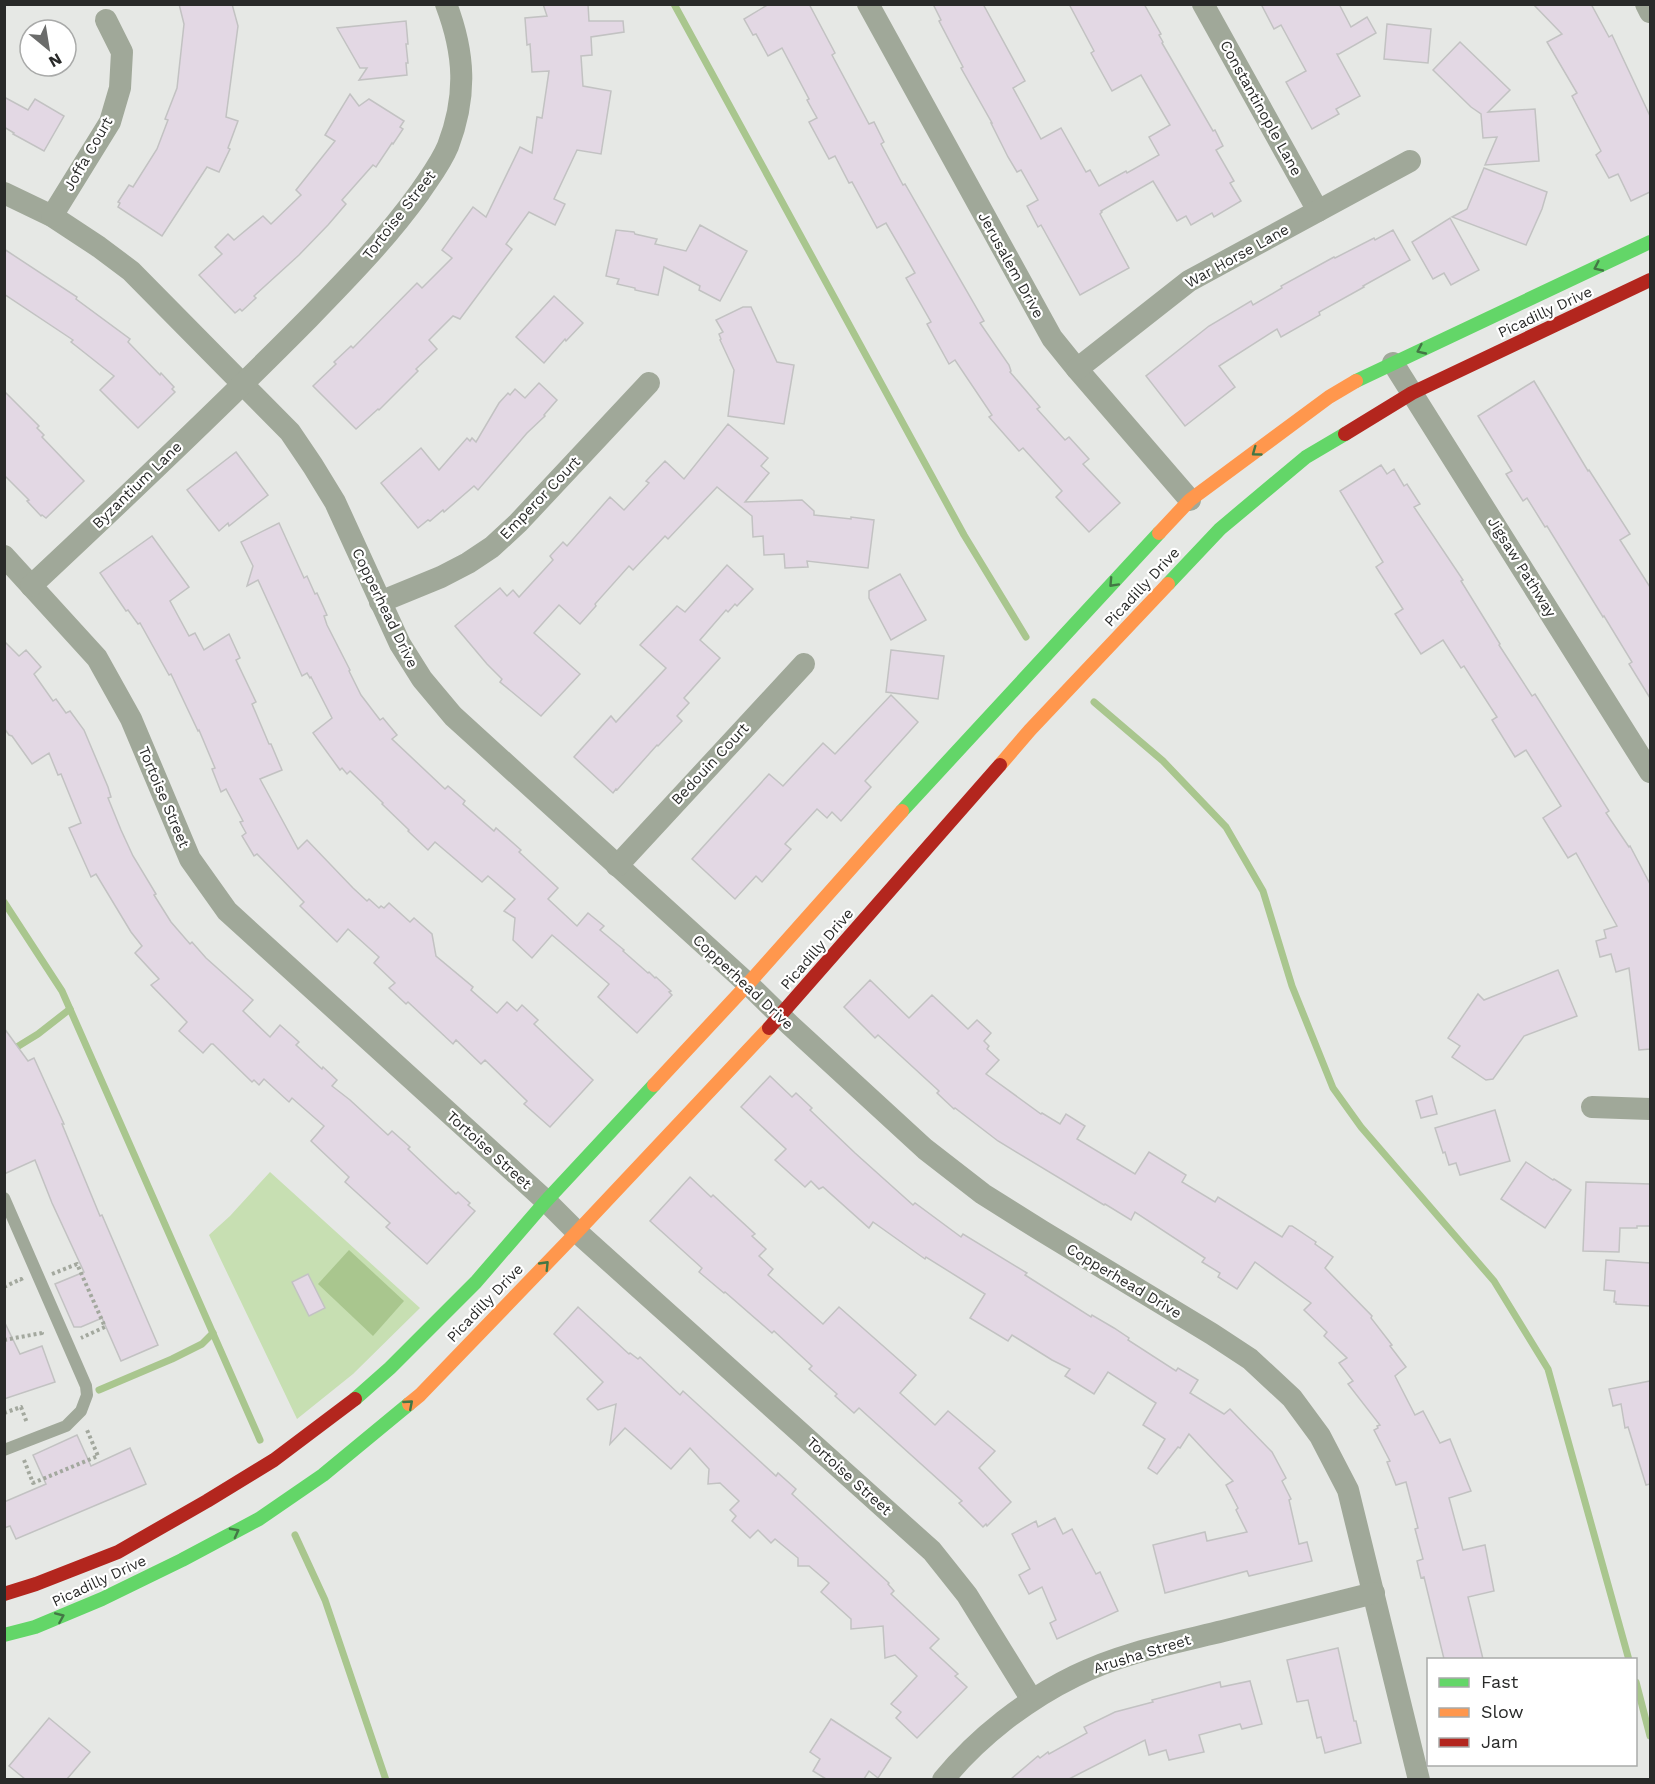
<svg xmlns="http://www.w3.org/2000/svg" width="1655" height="1784" viewBox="0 0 1655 1784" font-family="'Work Sans',sans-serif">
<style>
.green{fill:#c7dfb2}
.water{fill:#a9c68e}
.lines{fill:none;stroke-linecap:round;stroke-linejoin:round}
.stream{stroke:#a9c68e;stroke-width:7}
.building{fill:#e3d8e4;stroke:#c2c2c2;stroke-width:1.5}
.path{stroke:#a3a89e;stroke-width:4;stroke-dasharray:3 3;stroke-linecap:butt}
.lane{stroke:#a0a899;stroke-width:12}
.street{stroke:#a0a899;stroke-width:22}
.fast{stroke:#63d668;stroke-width:14}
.slow{stroke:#ff974d;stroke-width:14}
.jam{stroke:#b3261e;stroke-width:14}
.oneway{stroke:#437745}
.labels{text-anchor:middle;stroke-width:4.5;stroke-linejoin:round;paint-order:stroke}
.street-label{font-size:15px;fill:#292a29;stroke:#fff}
</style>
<rect width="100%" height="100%" fill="#e6e8e5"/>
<!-- green -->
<polygon class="green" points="270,1172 420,1308 353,1374 297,1419 209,1235 230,1216"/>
<!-- water -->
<polygon class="water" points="349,1250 404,1301 373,1336 318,1284"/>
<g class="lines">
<!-- stream -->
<g class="stream">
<polyline points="674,4 964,535 1026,637"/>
<polyline points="1094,702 1163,761 1226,827 1263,891 1292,986 1333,1088 1361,1127 1494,1281 1548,1369 1629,1660"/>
<polyline points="4,902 62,991 260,1440"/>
<polyline points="12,1050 38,1034 70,1009"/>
<polyline points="99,1390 172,1359 202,1344 213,1333"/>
<polyline points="295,1535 325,1600 386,1780"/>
<polyline points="1636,1682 1650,1736"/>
</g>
</g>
<!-- building -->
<g class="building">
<polygon points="179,4 232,4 238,26 226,117 238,121 228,148 230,149 219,172 207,167 162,236 118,207 120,203 118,202 129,185 133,187 157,149 168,120 165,119 177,88 184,24"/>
<polygon points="543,4 588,4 589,21 623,21 624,32 591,37 592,55 581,56 583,86 611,91 601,154 577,150 554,199 565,204 555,225 529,212 506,244 512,249 460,319 453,316 429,340 437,349 416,369 418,371 379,410 378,409 356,429 313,386 336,364 334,362 351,346 353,348 417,283 422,288 452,258 442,250 473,207 486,217 520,147 532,153 537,117 542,118 549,71 532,72 530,44 527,45 525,18 547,16"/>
<polygon points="769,4 809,4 835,53 832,55 869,124 874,122 884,142 881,144 903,185 905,184 984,321 980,323 1009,365 1011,371 1010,372 1040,407 1037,409 1065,440 1069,437 1089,459 1083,464 1120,503 1089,532 1056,497 1062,491 1023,448 1019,451 989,417 992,415 955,360 949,364 927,324 931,322 906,278 915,273 886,223 877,228 852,182 849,183 835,156 829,159 809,122 817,118 807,100 809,99 782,48 768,56 756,34 753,35 744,19"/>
<polygon points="933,4 983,4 1025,81 1013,88 1041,139 1061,128 1086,172 1090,170 1099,186 1126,171 1127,173 1159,155 1149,137 1170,125 1141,75 1112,91 1091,53 1094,51 1069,4 1144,4 1161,34 1159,35 1163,42 1162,43 1213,131 1215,130 1223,146 1216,150 1234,181 1230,183 1241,201 1214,217 1212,213 1191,225 1186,216 1177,221 1153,181 1101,211 1102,212 1100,214 1129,268 1080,295 1041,225 1038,227 1027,206 1038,200 1021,170 1017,172 1008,157 991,123 992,123 961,68 963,67 939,21 941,20"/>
<polygon points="1261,4 1339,4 1351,27 1367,17 1376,33 1339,54 1337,54 1360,96 1336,109 1339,114 1312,129 1286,82 1306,71 1281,25 1274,29"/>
<polygon points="1533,4 1591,4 1609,37 1612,35 1650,116 1650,192 1631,201 1618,174 1609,178 1596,155 1601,151 1572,96 1577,93 1547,42 1562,34"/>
<polygon points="406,21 408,44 406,44 408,63 406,63 407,75 359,80 367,68 360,68 337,28"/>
<polygon points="1387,24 1431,29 1428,63 1384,59"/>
<polygon points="1460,42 1510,90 1488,112 1535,109 1539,161 1485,165 1497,137 1483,138 1481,114 1471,107 1433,70"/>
<polygon points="350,94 359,106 369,99 404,121 400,127 403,129 393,144 392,143 376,167 373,165 342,200 346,204 328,225 299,255 254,296 256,298 242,311 240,309 235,313 199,275 222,254 215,247 228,234 234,240 263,216 271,224 301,195 296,190 335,141 325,135"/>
<polygon points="4,97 28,110 35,99 64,116 44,151 13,134 14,133 4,127"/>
<polygon points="1484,168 1547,192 1542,209 1526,245 1452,217 1467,209"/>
<polygon points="1450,218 1479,270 1451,285 1444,273 1433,279 1412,242"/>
<polygon points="700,225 747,251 720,301 699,290 700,286 664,267 658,295 635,290 635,288 617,284 619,279 606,276 616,230 634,232 635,234 657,239 655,244 686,251"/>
<polygon points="1393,230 1410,260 1363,286 1364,287 1319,312 1320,315 1281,337 1277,329 1219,366 1235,387 1185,426 1146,376 1209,326 1251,301 1253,305 1282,288 1281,286 1334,257 1335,258 1374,238 1375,240"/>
<polygon points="4,249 77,297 76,299 130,339 128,342 160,375 161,373 174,387 172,389 175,392 138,428 100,390 114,376 71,342 73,340 4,294"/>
<polygon points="554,296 583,323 566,341 565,339 544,363 516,337"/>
<polygon points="743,307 751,307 777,362 794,365 784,424 728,416 734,370 720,340 721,339 719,334 723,332 716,320"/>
<polygon points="1534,381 1588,471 1589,470 1630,534 1620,540 1650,587 1650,698 1629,664 1632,662 1604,616 1603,617 1547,526 1545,527 1527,498 1523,501 1506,474 1512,471 1478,416"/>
<polygon points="539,383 557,400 544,415 545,416 527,433 478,490 474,486 444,512 443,510 430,521 428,520 418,528 381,483 421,448 439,470 467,438 470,441 472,438 476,442 499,403 508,393 510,395 515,389 525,398"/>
<polygon points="4,391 39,426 37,428 44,435 42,437 84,481 46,518 42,515 41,516 27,501 29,500 4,475"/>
<polygon points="728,424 768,458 761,466 769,473 745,502 802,500 814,511 814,515 851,519 851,517 874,520 868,568 807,561 808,567 785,568 784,554 764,555 763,536 753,537 752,516 717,487 668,539 665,536 633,570 629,566 595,604 596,606 580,624 559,605 534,633 580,674 541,716 500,682 502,679 487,664 455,626 500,588 507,596 513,590 519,597 553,560 550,556 563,542 567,546 610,497 624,510 649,483 646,481 665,461 684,479"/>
<polygon points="236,452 268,495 229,526 228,523 219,531 187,490"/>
<polygon points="1381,465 1387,474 1394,469 1404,486 1407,484 1420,504 1414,507 1463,580 1461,581 1500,644 1499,645 1532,696 1535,694 1609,811 1606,813 1629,847 1630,846 1650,884 1650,1049 1639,1050 1629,968 1616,972 1611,954 1600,957 1596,941 1606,938 1604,930 1617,926 1576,853 1568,858 1543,818 1561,806 1526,750 1515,757 1492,720 1497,717 1464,666 1461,668 1443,640 1421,654 1395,614 1403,609 1376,567 1383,562 1340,491"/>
<polygon points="279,523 304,578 307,576 315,594 317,593 327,615 324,616 327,625 350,670 349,671 361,695 380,720 383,718 397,735 392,739 445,789 448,786 465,801 463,804 494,831 496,828 521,850 519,852 558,888 548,899 577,926 588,913 604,926 600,930 624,950 623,951 648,973 649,972 655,978 656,977 671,991 669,992 672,995 637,1033 598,997 609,984 552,935 532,958 513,940 515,918 504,911 515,899 488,876 482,882 435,842 428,850 408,831 409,830 382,804 383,803 350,771 347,774 342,768 340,770 313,733 332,718 311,677 310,678 307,673 302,676 258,580 247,586 253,566 241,542"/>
<polygon points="152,536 189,587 170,601 189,636 195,633 204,650 229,634 240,658 236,660 256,702 252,704 269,744 271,744 282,770 260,779 298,849 307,840 353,888 367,901 369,899 379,908 381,906 384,908 389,903 410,922 414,918 432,934 436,956 473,987 471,990 497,1013 507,1002 517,1011 522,1005 538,1020 534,1024 593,1080 550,1127 524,1104 527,1101 485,1060 481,1064 456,1040 453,1044 408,1002 406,1004 389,988 395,983 374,963 379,957 348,929 337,942 300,906 304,902 257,854 254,856 242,836 246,833 240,822 243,821 226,789 221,792 212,769 215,768 199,730 198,731 171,674 169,675 140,623 138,624 128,610 126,611 100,573"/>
<polygon points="727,565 753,589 737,606 735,604 728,612 726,610 700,640 720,658 684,698 689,703 677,716 682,721 658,746 657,745 617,790 616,789 613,793 574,757 611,716 616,722 666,668 640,645 677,606 685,612"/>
<polygon points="900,574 926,620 891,640 869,598 869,591"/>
<polygon points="4,641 19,656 26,650 41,667 34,674 53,701 56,699 66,713 70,711 84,730 108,787 111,797 108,798 121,830 133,856 156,894 154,895 171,922 190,944 192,942 206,958 253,1000 243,1011 270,1037 280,1025 299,1042 296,1045 322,1069 323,1067 337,1080 332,1086 350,1100 388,1135 392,1131 410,1147 408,1149 429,1169 456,1194 458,1192 470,1203 468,1205 475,1211 427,1264 386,1227 390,1223 345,1182 349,1177 311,1141 324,1126 292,1098 289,1102 264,1079 259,1085 254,1080 252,1082 213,1044 211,1044 203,1053 179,1031 187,1022 151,985 159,979 135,953 142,946 131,932 96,874 91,877 69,828 81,823 61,774 58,775 49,753 32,764 12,736 9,735 4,728"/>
<polygon points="891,650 944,656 938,699 886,692"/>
<polygon points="891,695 918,722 865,781 871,787 841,821 832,812 827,818 817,809 785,844 791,849 762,882 756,876 735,899 692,859 769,774 783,786 823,743 835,754"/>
<polygon points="1558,970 1577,1016 1524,1036 1493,1079 1486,1080 1452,1057 1460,1046 1448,1038 1478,994 1484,1000"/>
<polygon points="870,980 909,1018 932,995 968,1029 977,1020 991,1033 984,1041 989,1046 987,1049 999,1060 986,1074 1041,1114 1042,1113 1060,1124 1066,1114 1085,1126 1077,1139 1135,1174 1149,1152 1186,1175 1182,1182 1215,1202 1218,1197 1282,1237 1289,1226 1292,1226 1316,1242 1315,1244 1333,1257 1325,1268 1372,1316 1371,1318 1392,1345 1390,1346 1406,1367 1395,1376 1415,1415 1423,1411 1440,1443 1450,1439 1471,1491 1449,1498 1463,1550 1485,1545 1494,1591 1468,1597 1483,1659 1444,1659 1424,1577 1421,1578 1417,1561 1423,1559 1415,1529 1418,1528 1406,1482 1396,1485 1387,1462 1390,1461 1374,1430 1378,1428 1377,1426 1380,1425 1348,1384 1353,1381 1339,1363 1347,1358 1324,1336 1327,1332 1304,1310 1311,1303 1255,1262 1237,1289 1218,1277 1220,1273 1202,1262 1205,1258 1135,1212 1131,1220 1105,1204 1104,1205 998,1141 955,1108 954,1109 937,1093 939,1091 878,1035 875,1038 844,1007"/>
<polygon points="4,1028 28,1061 34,1058 64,1124 62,1124 100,1216 102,1215 158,1345 121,1361 102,1318 81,1327 74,1327 55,1284 84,1272 52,1203 35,1160 4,1174"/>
<polygon points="770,1076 792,1097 796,1093 812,1108 810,1110 855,1153 913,1205 915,1203 961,1237 963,1234 1027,1273 1025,1275 1091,1317 1092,1315 1114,1328 1129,1338 1128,1340 1176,1371 1178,1368 1198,1380 1190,1393 1224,1414 1230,1409 1272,1452 1286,1478 1282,1481 1291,1499 1289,1500 1299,1544 1307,1542 1312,1561 1249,1576 1247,1571 1165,1593 1153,1545 1205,1532 1207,1541 1247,1532 1236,1510 1238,1508 1226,1485 1233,1481 1189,1434 1180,1448 1178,1447 1157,1474 1148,1468 1165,1439 1143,1425 1156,1403 1108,1372 1094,1394 1065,1376 1070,1369 1052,1360 1012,1335 1008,1341 970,1318 985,1294 926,1257 925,1259 873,1222 869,1228 823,1187 819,1189 811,1181 805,1187 775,1160 786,1149 741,1107"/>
<polygon points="1432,1096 1437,1114 1421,1118 1416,1101"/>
<polygon points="1495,1110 1510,1161 1460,1175 1456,1163 1449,1165 1445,1152 1443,1153 1435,1128"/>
<polygon points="1526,1162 1553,1180 1554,1179 1571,1190 1545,1228 1501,1199"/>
<polygon points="690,1177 711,1197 713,1195 755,1234 752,1236 766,1249 759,1256 773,1269 768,1275 823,1324 839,1307 916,1375 900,1393 935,1425 948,1411 995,1451 979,1468 1011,1502 987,1526 986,1524 983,1527 959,1503 962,1501 859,1408 854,1413 835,1396 837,1394 809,1369 812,1366 774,1331 772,1333 725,1292 724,1293 699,1272 702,1268 650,1221"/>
<polygon points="1586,1182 1650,1184 1650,1226 1637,1226 1637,1228 1620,1228 1619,1252 1583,1251"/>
<polygon points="1606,1260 1650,1263 1650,1306 1616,1304 1616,1302 1614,1302 1615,1291 1604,1290"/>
<polygon points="308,1274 325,1308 309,1316 292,1282"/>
<polygon points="578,1307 629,1354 630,1353 638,1359 640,1357 680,1395 683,1391 776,1476 778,1473 796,1489 792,1494 889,1583 888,1584 894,1591 891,1594 939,1639 930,1648 958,1674 955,1676 967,1687 917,1738 896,1718 901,1712 891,1704 917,1676 895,1655 885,1658 883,1626 851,1629 851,1619 821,1592 829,1583 809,1566 798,1566 798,1558 775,1539 771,1543 758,1530 750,1538 732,1521 736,1516 730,1510 739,1501 720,1483 708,1484 709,1469 690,1448 671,1469 625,1428 610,1444 616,1404 598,1410 587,1399 603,1382 554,1334"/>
<polygon points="4,1321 20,1354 42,1346 55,1382 4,1399"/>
<polygon points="1650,1381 1650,1484 1646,1485 1629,1430 1628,1427 1625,1428 1621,1404 1613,1406 1609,1389"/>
<polygon points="77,1435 91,1466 130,1448 146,1484 16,1539 10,1526 4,1528 4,1502 46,1484 33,1455"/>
<polygon points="1055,1518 1063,1534 1072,1529 1096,1574 1100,1572 1118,1611 1057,1639 1050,1623 1056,1620 1042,1587 1029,1594 1019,1575 1030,1569 1012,1534 1036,1521 1038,1527"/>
<polygon points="1338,1648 1354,1721 1356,1721 1361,1743 1325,1753 1321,1737 1317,1738 1308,1700 1297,1702 1287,1660"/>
<polygon points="1250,1681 1262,1724 1242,1729 1240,1724 1199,1735 1204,1752 1169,1760 1166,1750 1149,1755 1145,1740 1069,1779 1011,1779 1038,1756 1040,1758 1048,1752 1049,1754 1087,1733 1084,1727 1115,1712 1153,1702 1152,1700 1220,1682 1221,1687"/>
<polygon points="49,1718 90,1752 67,1779 25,1779 9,1766"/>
<polygon points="831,1719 891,1758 878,1778 869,1771 864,1779 826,1779 813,1771 820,1759 810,1752"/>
</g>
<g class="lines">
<!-- path -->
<g class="path">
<polyline points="52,1274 77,1264 105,1327 81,1338"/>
<polyline points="4,1287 21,1279 22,1281"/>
<polyline points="4,1340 42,1333 41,1330"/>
<polyline points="4,1413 21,1407 27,1423"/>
<polyline points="24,1460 33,1483 98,1456 87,1430"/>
</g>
<!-- lane -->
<polyline class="lane" points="4,1198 86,1386 87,1395 81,1411 66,1426 4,1450"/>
<!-- street -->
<g class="street">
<polyline points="868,4 1052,338 1077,369 1190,500"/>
<polyline points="1203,4 1318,211"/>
<polyline points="1646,4 1650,12"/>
<polyline points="4,193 52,216 99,247 131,271 290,432 313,466 335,502 400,644 422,679 453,716 748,984 790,1025 925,1149 983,1194 1042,1231 1212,1334 1250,1359 1292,1398 1320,1436 1348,1490 1419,1780"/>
<polyline points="52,216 110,122 120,88 122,52 106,20"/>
<polyline points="1393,363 1650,772"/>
<polyline points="1077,369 1189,281 1410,161"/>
<polyline points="4,556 97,658 131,719 190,859 227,911 546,1201 577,1232 932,1551 967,1595 1032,1700"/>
<path d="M31,586C125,498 218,410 309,318C348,278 387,238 420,192C430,177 441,163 448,146C467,96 465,54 446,4"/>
<polyline points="380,602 441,577 468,563 492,547 518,523 649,383"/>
<polyline points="617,866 804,664"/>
<polyline points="1592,1107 1650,1109"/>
<path d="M943,1780C978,1737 1026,1700 1075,1676C1121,1653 1174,1643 1223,1631C1273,1618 1324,1606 1374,1593"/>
</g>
<!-- fast -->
<g class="fast">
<polyline points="1356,381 1650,242"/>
<polyline points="1168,584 1220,529 1306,457 1345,434"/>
<polyline points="902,811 1159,533"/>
<polyline points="355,1399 390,1368 476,1282 546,1201 654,1085"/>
<polyline points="4,1635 35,1627 102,1599 182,1560 259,1519 323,1475 409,1404"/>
</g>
<!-- slow -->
<g class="slow">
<polyline points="1159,533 1190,500 1329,397 1356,381"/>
<polyline points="1000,765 1030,730 1168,584"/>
<polyline points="654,1085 748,984 902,811"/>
<polyline points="409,1404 420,1395 577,1232 769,1028"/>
</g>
<!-- jam -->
<g class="jam">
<polyline points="1345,434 1412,393 1650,280"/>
<polyline points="769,1028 1000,765"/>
<polyline points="4,1594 36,1584 118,1552 207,1501 274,1460 355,1399"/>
</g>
</g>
<!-- one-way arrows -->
<defs><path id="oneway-chevron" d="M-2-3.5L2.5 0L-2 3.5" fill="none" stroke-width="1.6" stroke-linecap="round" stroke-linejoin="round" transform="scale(1.5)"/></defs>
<g class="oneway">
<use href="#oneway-chevron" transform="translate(1598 267) rotate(155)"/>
<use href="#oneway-chevron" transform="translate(1421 350) rotate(155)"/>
<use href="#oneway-chevron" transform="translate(1256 452) rotate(144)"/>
<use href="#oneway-chevron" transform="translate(1113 583) rotate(133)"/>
<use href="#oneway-chevron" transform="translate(545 1265) rotate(-46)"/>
<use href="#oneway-chevron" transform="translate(409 1404) rotate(-41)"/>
<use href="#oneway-chevron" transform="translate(235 1532) rotate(-28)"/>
<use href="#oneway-chevron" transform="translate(60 1617) rotate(-23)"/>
</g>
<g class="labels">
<!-- street labels -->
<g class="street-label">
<text transform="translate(1261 108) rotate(61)" y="5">Constantinople Lane</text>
<text transform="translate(88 154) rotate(-60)" y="5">Joffa Court</text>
<text transform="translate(399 215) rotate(-52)" y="5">Tortoise Street</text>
<text transform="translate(1237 256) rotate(-29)" y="5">War Horse Lane</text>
<text transform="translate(1011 265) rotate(61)" y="5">Jerusalem Drive</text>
<text transform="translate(1545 312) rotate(-25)" y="5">Picadilly Drive</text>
<text transform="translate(137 485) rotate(-44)" y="5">Byzantium Lane</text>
<text transform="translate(540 498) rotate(-46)" y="5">Emperor Court</text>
<text transform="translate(1522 567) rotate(58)" y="5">Jigsaw Pathway</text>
<text transform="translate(1142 587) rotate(-47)" y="5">Picadilly Drive</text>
<text transform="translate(385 608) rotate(64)" y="5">Copperhead Drive</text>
<text transform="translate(710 764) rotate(-47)" y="5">Bedouin Court</text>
<text transform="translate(164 797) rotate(67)" y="5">Tortoise Street</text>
<text transform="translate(817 949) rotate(-49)" y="5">Picadilly Drive</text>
<text transform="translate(743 982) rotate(43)" y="5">Copperhead Drive</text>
<text transform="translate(489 1150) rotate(42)" y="5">Tortoise Street</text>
<text transform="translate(1124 1281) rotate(31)" y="5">Copperhead Drive</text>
<text transform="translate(485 1303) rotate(-46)" y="5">Picadilly Drive</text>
<text transform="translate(849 1476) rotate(42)" y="5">Tortoise Street</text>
<text transform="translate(99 1581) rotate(-25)" y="5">Picadilly Drive</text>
<text transform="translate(1142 1654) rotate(-17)" y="5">Arusha Street</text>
</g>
</g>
<!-- border -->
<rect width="1655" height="1784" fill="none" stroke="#292a29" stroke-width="12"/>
<!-- legend -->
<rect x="1427" y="1658" width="210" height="108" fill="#ffffff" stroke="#a9aaa9" stroke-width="1.5"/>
<rect x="1439" y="1678" width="30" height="9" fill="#63d668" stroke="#a9aaa9" stroke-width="1.5"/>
<text x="1481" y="1688" font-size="18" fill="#292a29">Fast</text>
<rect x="1439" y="1708" width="30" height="9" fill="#ff974d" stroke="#a9aaa9" stroke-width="1.5"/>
<text x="1481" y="1718" font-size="18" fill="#292a29">Slow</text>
<rect x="1439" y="1738" width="30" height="9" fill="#b3261e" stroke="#a9aaa9" stroke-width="1.5"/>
<text x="1481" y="1748" font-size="18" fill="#292a29">Jam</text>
<!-- north arrow -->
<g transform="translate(48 48) rotate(150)"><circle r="28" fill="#ffffff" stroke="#a9aaa9" stroke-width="1.5"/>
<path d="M0-4.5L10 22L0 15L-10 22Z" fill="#6b6c6b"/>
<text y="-9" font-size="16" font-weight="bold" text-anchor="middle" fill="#292a29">N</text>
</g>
</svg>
